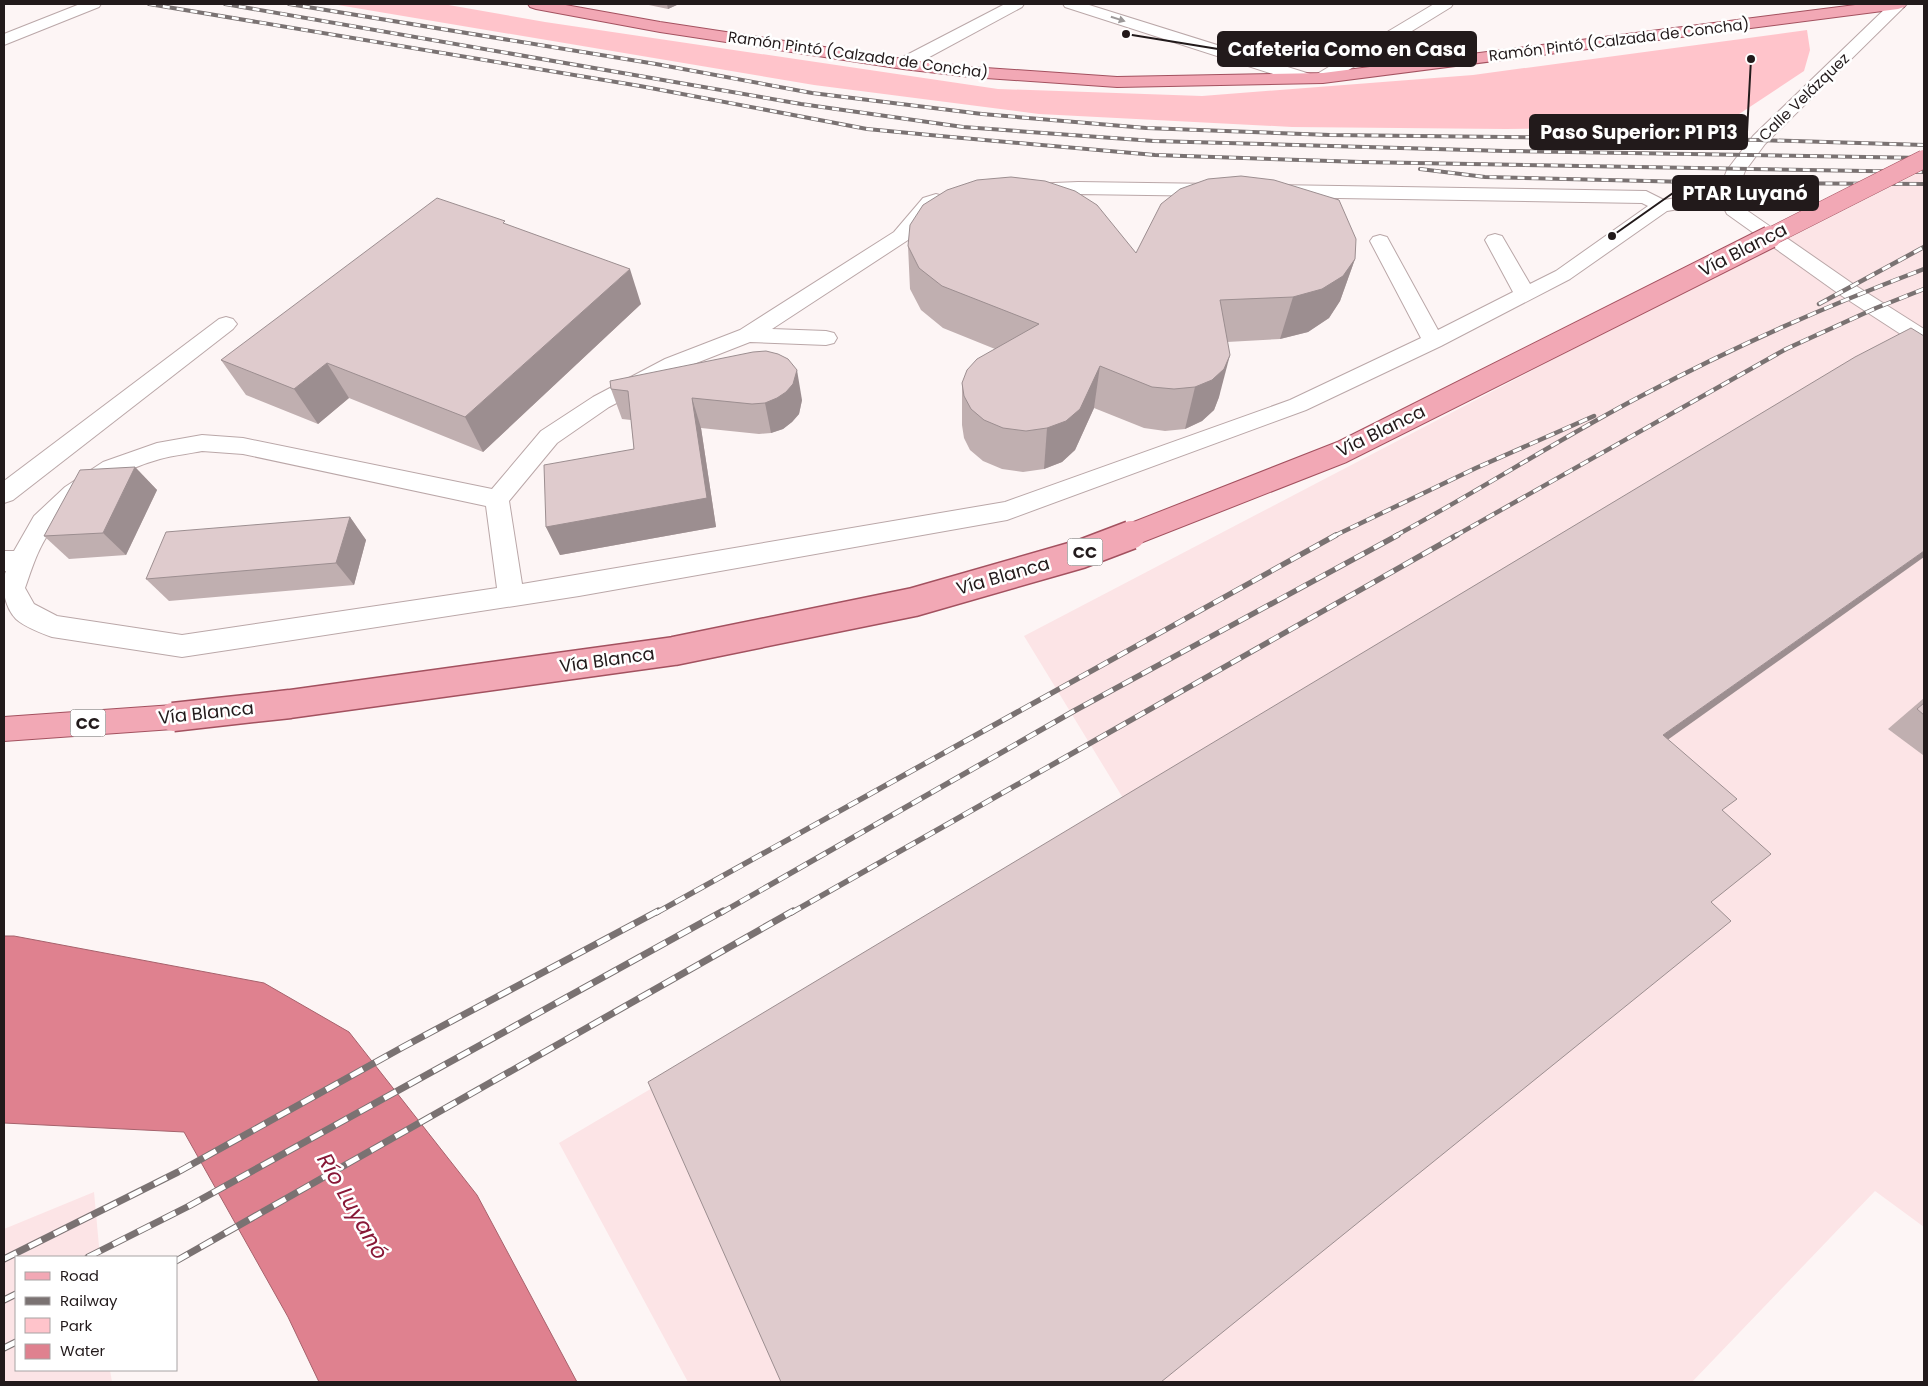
<svg xmlns="http://www.w3.org/2000/svg" width="1928" height="1386" viewBox="0 0 1928 1386" font-family="Poppins,sans-serif">
<style>
.built{fill:#fce4e6}
.green{fill:#ffc4cb}
.water{fill:#df818f;stroke:#a6626c}
.lines{fill:none;stroke-linecap:round;stroke-linejoin:round}
.minor-casing{stroke:#baa7a8;stroke-width:2}
.major-casing{stroke:#a3515f;stroke-width:2}
.minor{fill:#fff;fill-rule:evenodd}
.major{fill:#f2a8b5;fill-rule:evenodd}
.rail-far3-casing{stroke:#7a7272;stroke-width:4}
.rail-far2-casing{stroke:#7a7272;stroke-width:4.5}
.rail-far1-casing{stroke:#7a7272;stroke-width:5.5}
.rail-casing{stroke:#7a7272;stroke-width:7}
.rail-far3{stroke:#fff;stroke-width:2.5;stroke-dasharray:7;stroke-linecap:butt}
.rail-far2{stroke:#fff;stroke-width:3;stroke-dasharray:9;stroke-linecap:butt}
.rail-far1{stroke:#fff;stroke-width:4;stroke-dasharray:11;stroke-linecap:butt}
.rail{stroke:#fff;stroke-width:5;stroke-dasharray:14;stroke-linecap:butt}
.major-bridge-far2-casing{stroke:#a3515f;stroke-width:19;stroke-linecap:butt}
.major-bridge-far1-casing{stroke:#a3515f;stroke-width:24;stroke-linecap:butt}
.major-bridge-casing{stroke:#a3515f;stroke-width:31;stroke-linecap:butt}
.major-bridge-far2{stroke:#f2a8b5;stroke-width:18}
.major-bridge-far1{stroke:#f2a8b5;stroke-width:22}
.major-bridge{stroke:#f2a8b5;stroke-width:28}
.wall{fill:#c0afb0}
.shaded-wall{fill:#9c8e90}
.building{fill:#dfcbcd;stroke:#9c8e90}
.oneway{fill:#9c9898}
.labels{text-anchor:middle;stroke-width:5;stroke-linejoin:round;paint-order:stroke}
.far-street-label{font-size:15px;fill:#221a1b;stroke:#fff}
.shield{fill:#fff;stroke:#645f5f;stroke-width:1}
.shield-label{font-size:16px;font-weight:bold;fill:#221a1b}
.street-label{font-size:18px;fill:#221a1b;stroke:#fff}
.near-water-label{font-size:22px;font-style:italic;fill:#881837;stroke:#fff}
.leader{fill:none;stroke:#221a1b;stroke-width:2}
.callout-dot{fill:#221a1b;stroke:#fff;stroke-width:2}
.callout{fill:#221a1b;stroke:#221a1b;stroke-width:2}
.callout-label{font-size:19px;text-anchor:middle;font-weight:bold;fill:#fff}
</style>
<rect width="100%" height="100%" fill="#fdf5f5"/>
<!-- built -->
<g class="built">
<polygon points="1924,170 1924,1227 1875,1191 1692,1382 688,1382 559,1143 1700,470 1126,803 1024,636 1665,301"/>
<polygon points="94,1192 100,1257 16,1257 16,1370 110,1370 112,1382 4,1382 4,1229"/>
</g>
<!-- green -->
<polygon class="green" points="332,4 443,4 545,22 998,89 1202,96 1473,75 1807,30 1810,50 1804,71 1721,126 1506,129 1292,127 1039,114 814,85"/>
<!-- water -->
<polygon class="water" points="4,936 14,936 264,983 349,1032 477,1195 577,1382 319,1382 288,1317 184,1132 4,1123"/>
<g class="lines">
<defs>
<g id="minor">
<polygon points="80,4 101,4 99,7 4,45 4,34"/>
<polygon points="1005,4 1024,4 1022,7 909,68 897,68 895,64 897,60"/>
<polygon points="1063,4 1086,4 1310,74 1312,78 1310,82 1298,82 1065,7"/>
<polygon points="1434,4 1453,4 1451,7 1329,82 1317,82 1315,78 1317,74"/>
<path d="M1890,4H1907L1765,144L1745,171L1736,195L1742,207L1853,284L1924,329V346L1916,344L1839,294L1727,214L1721,202L1667,211L1570,279L1441,346L1306,410L1007,520L579,596L182,657L52,637C41,633 25,627 16,619C5,608 0,585 6,571H4V551H14L34,516L65,487L103,462L157,443L202,435L243,438L492,489L541,431L593,397L665,359L740,330L894,232L923,198L936,194L943,196L946,200L943,204L937,206L908,240L772,329L826,331L834,333L837,338L834,343L826,345L750,342L681,369L609,407L557,443L509,501L522,584L1005,502L1290,400L1421,338L1370,241L1373,237L1380,235L1387,237L1438,330L1513,292L1485,240L1488,236L1495,234L1502,236L1530,284L1556,271L1648,206L1642,203L1275,197L1268,195L1266,191L1268,187L1275,185L1646,191L1664,200L1719,191L1727,170L1753,136ZM202,451L243,454L486,506L497,588L182,635L57,616L34,604L25,588C32,568 39,545 52,529C80,496 119,470 160,459C174,455 188,454 202,451Z"/>
<polygon points="1078,182 1217,184 1224,186 1226,190 1224,194 1217,196 1078,194 1030,196 1023,194 1021,190 1023,186 1030,184"/>
<polygon points="226,317 233,319 237,324 233,329 13,500 4,503 4,481 219,319"/>
</g>
<g id="major">
<polygon points="528,4 560,4 660,22 903,59 971,67 1117,77 1323,73 1863,4 1906,4 1904,7 1898,9 1323,83 1117,87 971,77 903,69 660,32 536,9 530,7"/>
<polygon points="173,705 183,709 187,717 183,725 173,729 4,741 4,717"/>
</g>
</defs>
<!-- minor casing -->
<use href="#minor" class="minor-casing"/>
<!-- major casing -->
<use href="#major" class="major-casing"/>
<!-- minor -->
<use href="#minor" class="minor"/>
<!-- major -->
<use href="#major" class="major"/>
<defs>
<g id="rail-far3">
<polyline points="149,4 640,86 867,129 951,137 1155,155 1361,162 1924,172"/>
<polyline points="225,4 801,104 963,127 1154,141 1505,151 1924,158"/>
<polyline points="289,4 656,64 812,93 982,114 1146,128 1330,135 1759,140 1924,145"/>
<polyline points="1420,169 1485,177 1731,183 1924,184"/>
</g>
<g id="rail-far2">
<polyline points="1819,304 1924,247"/>
<polyline points="1334,536 1476,468 1594,416"/>
<path d="M1395,536C1479,491 1560,438 1645,394C1735,346 1829,305 1924,269"/>
<polyline points="1455,536 1786,349 1876,308 1924,289"/>
</g>
<g id="rail-far1">
<polyline points="656,913 1336,535"/>
<polyline points="721,913 1074,711 1398,535"/>
<polyline points="791,913 1457,535"/>
</g>
<g id="rail">
<polyline points="88,1257 189,1206 723,911"/>
<polyline points="4,1259 178,1172 403,1047 658,911"/>
<polyline points="176,1261 793,911"/>
<polyline points="4,1300 16,1294"/>
<polyline points="4,1348 16,1342"/>
</g>
</defs>
<!-- rail-far3 casing -->
<use href="#rail-far3" class="rail-far3-casing"/>
<!-- rail-far2 casing -->
<use href="#rail-far2" class="rail-far2-casing"/>
<!-- rail-far1 casing -->
<use href="#rail-far1" class="rail-far1-casing"/>
<!-- rail casing -->
<use href="#rail" class="rail-casing"/>
<!-- rail-far3 -->
<use href="#rail-far3" class="rail-far3"/>
<!-- rail-far2 -->
<use href="#rail-far2" class="rail-far2"/>
<!-- rail-far1 -->
<use href="#rail-far1" class="rail-far1"/>
<!-- rail -->
<use href="#rail" class="rail"/>
<defs>
<polyline id="major-bridge-far2" points="1768,238 1924,159"/>
<polyline id="major-bridge-far1" points="1128,536 1342,452 1770,237"/>
<polyline id="major-bridge" points="173,717 290,704 674,651 914,602 1081,554 1131,535"/>
</defs>
<!-- major-bridge-far2 casing -->
<use href="#major-bridge-far2" class="major-bridge-far2-casing"/>
<!-- major-bridge-far1 casing -->
<use href="#major-bridge-far1" class="major-bridge-far1-casing"/>
<!-- major-bridge casing -->
<use href="#major-bridge" class="major-bridge-casing"/>
<!-- major-bridge-far2 -->
<use href="#major-bridge-far2" class="major-bridge-far2"/>
<!-- major-bridge-far1 -->
<use href="#major-bridge-far1" class="major-bridge-far1"/>
<!-- major-bridge -->
<use href="#major-bridge" class="major-bridge"/>
</g>
<!-- wall -->
<g class="wall">
<polygon points="644,4 679,4 668,9"/>
<polygon points="506,224 641,304 483,452 349,398 318,424 246,395 221,360"/>
<polygon points="908,246 1136,253 1355,259 1340,301 1329,318 1308,332 1280,339 1227,342 1219,397 1214,410 1202,421 1185,429 1165,431 1144,428 1094,408 1075,450 1062,462 1044,469 1023,472 1002,469 983,461 970,450 964,438 962,425 962,383 995,349 943,328 921,310 910,289"/>
<polygon points="611,389 802,400 799,414 792,422 783,429 771,433 759,434 701,428 716,527 560,555 546,527 634,449 631,420 622,419"/>
<polygon points="135,467 157,490 126,555 69,559 44,536"/>
<polygon points="350,517 366,540 354,585 169,601 146,579"/>
<polygon points="1924,698 1924,754 1923,755 1888,729"/>
</g>
<!-- shaded-wall -->
<g class="shaded-wall">
<polygon points="667,4 679,4 668,9"/>
<polygon points="1355,259 1340,301 1329,318 1308,332 1280,339 1293,297"/>
<polygon points="630,269 641,304 483,452 465,417"/>
<polygon points="1230,355 1219,397 1214,410 1202,421 1185,429 1195,387"/>
<polygon points="327,363 349,398 318,424 294,389"/>
<polygon points="1100,366 1094,408 1075,450 1062,462 1044,469 1047,428"/>
<polygon points="797,370 802,400 799,414 792,422 783,429 771,433 765,403"/>
<polygon points="692,398 701,428 716,527 560,555 546,527"/>
<polygon points="135,467 157,490 126,555 103,533"/>
<polygon points="350,517 366,540 354,585 336,563"/>
<polygon points="1924,551 1924,557 1624,771 1663,735"/>
</g>
<!-- building -->
<g class="building">
<polygon points="1241,176 1274,180 1339,200 1356,239 1355,259 1343,276 1322,289 1293,297 1220,300 1230,355 1224,369 1212,380 1195,387 1174,389 1152,387 1100,366 1080,409 1066,421 1047,428 1026,431 1003,428 984,420 971,409 964,396 962,383 967,370 977,359 1039,324 942,286 919,268 908,246 910,225 923,205 947,190 977,180 1011,177 1045,181 1075,191 1097,205 1136,253 1161,204 1180,189 1208,179"/>
<polygon points="437,198 505,221 503,223 630,269 465,417 327,363 294,389 221,360"/>
<polygon points="1911,328 1924,336 1924,551 1663,735 1737,799 1722,810 1771,854 1711,902 1731,921 1161,1382 781,1382 648,1082 1855,357"/>
<polygon points="766,351 778,354 788,359 797,370 793,384 786,392 777,398 765,403 752,404 692,398 707,498 546,527 544,465 634,449 628,391 611,389 610,381 753,352"/>
<polygon points="135,467 103,533 44,536 80,470"/>
<polygon points="350,517 336,563 146,579 166,532"/>
<polygon points="1924,703 1924,715 1917,709"/>
</g>
<!-- one-way arrows -->
<defs><path id="oneway-solid" d="M-6-.8H1V-3.2L6.5 0L1 3.2V.8H-6Z" transform="scale(1.25)"/></defs>
<use class="oneway" href="#oneway-solid" transform="translate(1118 19) rotate(18)"/>
<g class="labels">
<!-- far-street labels -->
<g class="far-street-label">
<text transform="translate(1619 40) rotate(-7)" y="5">Ramón Pintó (Calzada de Concha)</text>
<text transform="translate(858 55) rotate(8)" y="5">Ramón Pintó (Calzada de Concha)</text>
<text transform="translate(1804 97) rotate(-44)" y="5">Calle Velázquez</text>
</g>
<!-- shield labels -->
<g class="shield">
<rect x="1067.5" y="538.5" width="35" height="27" rx="4"/>
<rect x="70.5" y="709.5" width="35" height="27" rx="4"/>
</g>
<g class="shield-label">
<text x="1085" y="558">CC</text>
<text x="88" y="729">CC</text>
</g>
<!-- street labels -->
<g class="street-label">
<text transform="translate(1743 250) rotate(-27)" y="6">Vía Blanca</text>
<text transform="translate(1381 431) rotate(-26)" y="6">Vía Blanca</text>
<text transform="translate(1003 576) rotate(-16)" y="6">Vía Blanca</text>
<text transform="translate(607 660) rotate(-8)" y="6">Vía Blanca</text>
<text transform="translate(206 713) rotate(-6)" y="6">Vía Blanca</text>
</g>
<!-- near-water labels -->
<g class="near-water-label">
<text transform="translate(353 1206) rotate(60)" y="8">Río Luyanó</text>
</g>
</g>
<!-- callouts -->
<path class="leader" d="M1126 34L1218 49M1751 59L1747 132M1612 236L1673 193"/>
<g class="callout-dot">
<circle cx="1126" cy="34" r="5"/>
<circle cx="1751" cy="59" r="5"/>
<circle cx="1612" cy="236" r="5"/>
</g>
<g class="callout">
<rect x="1218" y="32" width="258" height="34" rx="5"/>
<rect x="1530" y="115" width="217" height="34" rx="5"/>
<rect x="1673" y="176" width="145" height="34" rx="5"/>
</g>
<g class="callout-label">
<text x="1347" y="56">Cafeteria Como en Casa</text>
<text x="1639" y="139">Paso Superior: P1 P13</text>
<text x="1745" y="200">PTAR Luyanó</text>
</g>
<!-- border -->
<rect width="1928" height="1386" fill="none" stroke="#221a1b" stroke-width="10"/>
<!-- legend -->
<rect x="15" y="1256" width="162" height="115" fill="#ffffff" stroke="#a7a3a4"/>
<rect x="25" y="1272" width="25" height="8" fill="#f2a8b5" stroke="#a7a3a4"/>
<text x="60" y="1281" font-size="15" fill="#221a1b">Road</text>
<rect x="25" y="1297" width="25" height="8" fill="#7a7272" stroke="#a7a3a4"/>
<text x="60" y="1306" font-size="15" fill="#221a1b">Railway</text>
<rect x="25" y="1318" width="25" height="15" fill="#ffc4cb" stroke="#a7a3a4"/>
<text x="60" y="1331" font-size="15" fill="#221a1b">Park</text>
<rect x="25" y="1344" width="25" height="15" fill="#df818f" stroke="#a7a3a4"/>
<text x="60" y="1356" font-size="15" fill="#221a1b">Water</text>
</svg>
